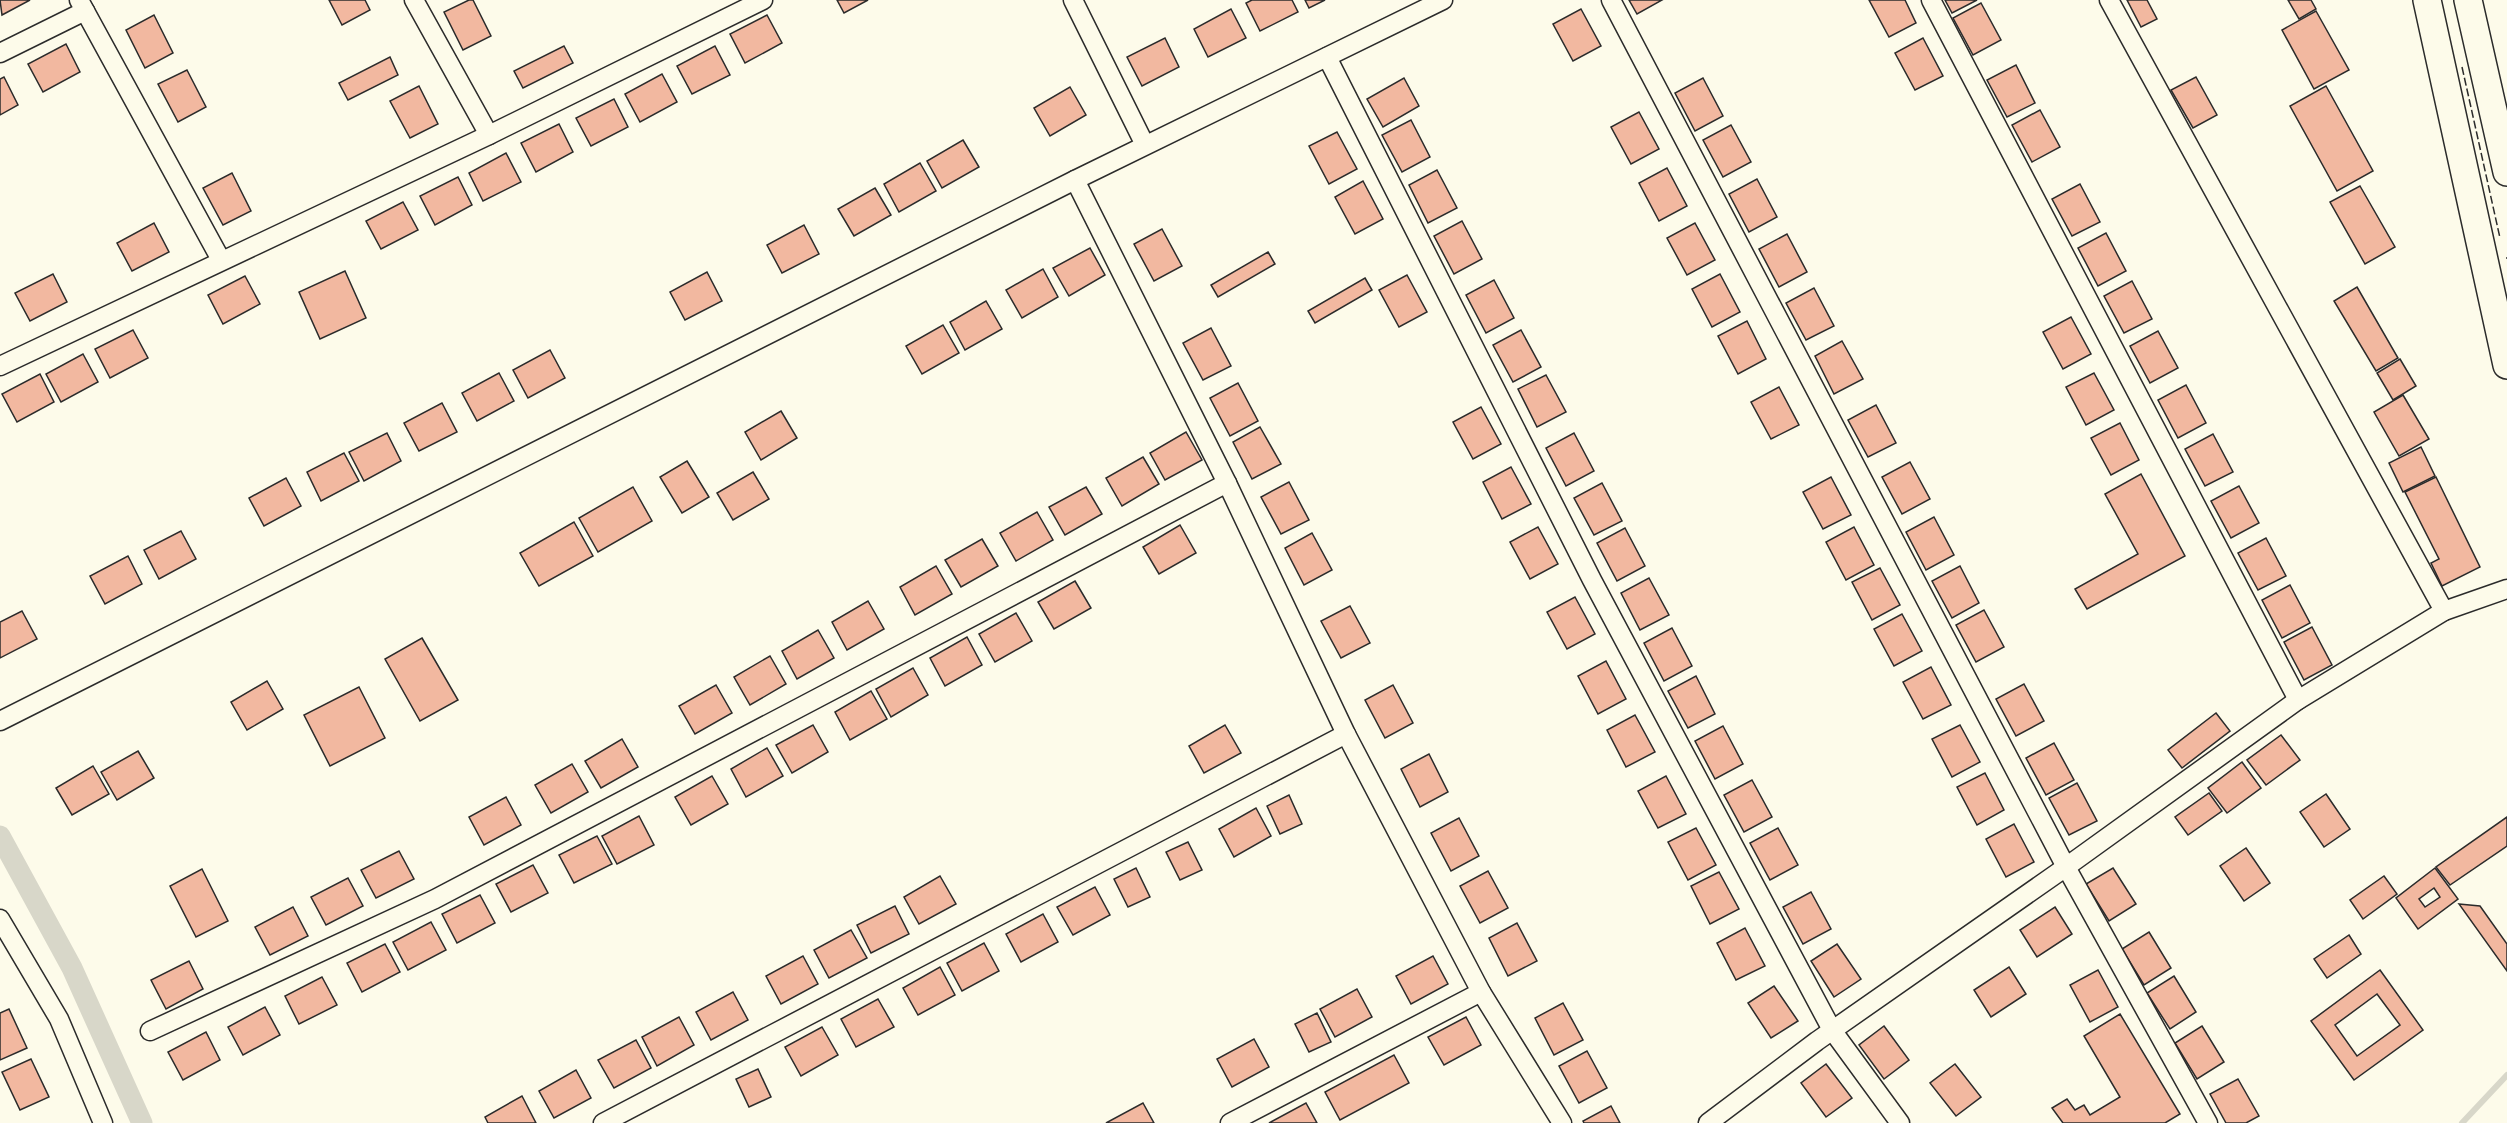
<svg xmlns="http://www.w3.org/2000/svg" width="2507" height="1123" viewBox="0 0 2507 1123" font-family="'Nunito Sans',sans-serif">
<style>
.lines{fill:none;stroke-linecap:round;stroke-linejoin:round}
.stream{stroke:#d8d7c9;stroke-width:6}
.canal{stroke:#d8d7c9;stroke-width:21}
.building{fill:#f2b8a0;stroke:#2b2b2b;stroke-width:1.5;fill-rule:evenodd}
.minor-casing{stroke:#2b2b2b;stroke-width:21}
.primary-casing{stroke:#2b2b2b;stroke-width:30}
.minor{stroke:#fdfbea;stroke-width:18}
.primary{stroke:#fdfbea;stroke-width:27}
.fence{stroke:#2b2b2b;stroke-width:1.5;stroke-dasharray:8 3;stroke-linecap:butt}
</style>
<rect width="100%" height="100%" fill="#fdfbea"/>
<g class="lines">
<!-- stream -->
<polyline class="stream" points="2462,1123 2507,1075"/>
<!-- canal -->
<polyline class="canal" points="0,836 72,968 142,1123"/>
</g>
<!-- building -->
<g class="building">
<polygon points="0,0 30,0 2,15"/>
<polygon points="329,0 365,0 370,10 342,25"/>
<polygon points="469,0 473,0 491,36 463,50 444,12"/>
<polygon points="837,0 868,0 844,13"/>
<polygon points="1252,0 1292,0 1298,12 1260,31 1246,3"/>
<polygon points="1305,0 1325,0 1309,8"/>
<polygon points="1629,0 1662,0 1637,14"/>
<polygon points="1869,0 1905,0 1916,23 1889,37"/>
<polygon points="1945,0 1977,0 1952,13"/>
<polygon points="2127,0 2147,0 2157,19 2141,27"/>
<polygon points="2288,0 2311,0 2316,9 2299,19"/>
<polygon points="1981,3 2001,40 1973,55 1953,18"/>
<polygon points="1231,9 1246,38 1208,57 1194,29"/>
<polygon points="1581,9 1601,46 1573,61 1553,24"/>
<polygon points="2316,11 2349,70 2314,89 2282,30"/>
<polygon points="154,15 173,53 145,68 126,30"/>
<polygon points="767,15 782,43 745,63 730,34"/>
<polygon points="1165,38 1179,67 1142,86 1127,57"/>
<polygon points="1923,38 1943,76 1915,90 1895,53"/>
<polygon points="66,44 80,72 43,92 28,64"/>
<polygon points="564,46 573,63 523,88 514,71"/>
<polygon points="715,46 730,75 692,94 677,66"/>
<polygon points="390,57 398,75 348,100 339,83"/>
<polygon points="2016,65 2035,103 2007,117 1987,80"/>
<polygon points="187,70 206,107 178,122 158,84"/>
<polygon points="662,74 677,102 640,122 625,94"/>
<polygon points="4,77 18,105 0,115 0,79"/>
<polygon points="2196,77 2217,115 2193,128 2171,90"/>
<polygon points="1404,78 1419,106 1383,127 1367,99"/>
<polygon points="1703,78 1723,116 1695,131 1675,93"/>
<polygon points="419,86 438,124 410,138 390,101"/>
<polygon points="2326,86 2373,171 2337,191 2290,106"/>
<polygon points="1070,87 1086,115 1050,136 1034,108"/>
<polygon points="614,99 628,127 591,146 576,118"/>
<polygon points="2040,110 2060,147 2032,162 2012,125"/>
<polygon points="1639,112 1659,149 1631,164 1611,127"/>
<polygon points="1411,120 1430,157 1402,172 1382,135"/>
<polygon points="559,124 573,152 536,172 521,143"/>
<polygon points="1731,125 1751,162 1723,177 1703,140"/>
<polygon points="1337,132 1357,169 1329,184 1309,146"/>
<polygon points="963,140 979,167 942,188 927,161"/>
<polygon points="506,153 521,182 483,201 469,173"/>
<polygon points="920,163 936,191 899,212 884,184"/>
<polygon points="1667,168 1687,206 1659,221 1639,183"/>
<polygon points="1437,170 1457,208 1428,223 1409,185"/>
<polygon points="232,173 251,211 223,225 203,188"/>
<polygon points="458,177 472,205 435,225 420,196"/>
<polygon points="1757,179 1777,217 1749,232 1729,194"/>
<polygon points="1363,181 1383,219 1355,234 1335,197"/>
<polygon points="2080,184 2100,222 2072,236 2052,199"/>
<polygon points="2360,186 2395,247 2365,264 2330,202"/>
<polygon points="875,188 891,215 854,236 838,209"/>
<polygon points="403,202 418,230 381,249 366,221"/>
<polygon points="1462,221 1482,259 1454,274 1434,236"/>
<polygon points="154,223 169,252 132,271 117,243"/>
<polygon points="1695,223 1715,260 1687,275 1667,238"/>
<polygon points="804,225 819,254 782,273 767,245"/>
<polygon points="1162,229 1182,266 1154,281 1134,244"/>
<polygon points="2106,233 2126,271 2098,286 2078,248"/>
<polygon points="1787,234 1807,272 1779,287 1759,249"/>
<polygon points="1090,248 1105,275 1069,296 1053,268"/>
<polygon points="1268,252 1275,264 1218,297 1211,285"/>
<polygon points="1043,269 1058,297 1022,318 1006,290"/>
<polygon points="345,271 366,318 320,339 299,292"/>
<polygon points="707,272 722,301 685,320 670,292"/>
<polygon points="53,274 67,302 30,321 15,293"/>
<polygon points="1720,274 1740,312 1712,327 1692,289"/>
<polygon points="1407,275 1427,312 1399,327 1379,290"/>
<polygon points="245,276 260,304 223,324 208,295"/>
<polygon points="1365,278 1372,290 1315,323 1308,311"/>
<polygon points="1494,280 1514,318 1486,333 1466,295"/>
<polygon points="2132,281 2152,319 2124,333 2104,296"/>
<polygon points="2357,287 2398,358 2376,371 2334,301"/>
<polygon points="1814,288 1834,326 1806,340 1786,303"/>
<polygon points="986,301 1002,329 965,350 950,322"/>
<polygon points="2071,317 2091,354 2063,369 2043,332"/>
<polygon points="1747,321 1766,359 1738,374 1718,336"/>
<polygon points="943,325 959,353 922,374 906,346"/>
<polygon points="1211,328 1231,366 1203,380 1183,343"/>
<polygon points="133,330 148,358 110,378 95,349"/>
<polygon points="1521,330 1541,367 1513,382 1493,345"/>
<polygon points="2158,331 2178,368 2150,383 2130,346"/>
<polygon points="1842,341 1863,379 1834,394 1815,356"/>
<polygon points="550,350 565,378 528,398 513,370"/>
<polygon points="83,354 98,382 61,402 46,374"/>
<polygon points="2400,359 2416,386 2393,400 2377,373"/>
<polygon points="499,373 514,401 477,421 462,393"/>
<polygon points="2094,373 2114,410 2086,425 2066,387"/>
<polygon points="40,374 54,402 17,422 2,394"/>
<polygon points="1546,375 1566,412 1537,427 1518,389"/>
<polygon points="1238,383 1258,421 1230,436 1210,398"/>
<polygon points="2186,385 2206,423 2178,438 2158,400"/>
<polygon points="1779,387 1799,425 1771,439 1751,402"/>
<polygon points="2403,395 2429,439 2399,456 2374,412"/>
<polygon points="442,403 457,432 419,451 404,423"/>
<polygon points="1876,405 1896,443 1868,457 1848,420"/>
<polygon points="1481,407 1501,444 1473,459 1453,422"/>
<polygon points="781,411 797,438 761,460 745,432"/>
<polygon points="2120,423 2139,460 2111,475 2091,438"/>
<polygon points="1260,427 1281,464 1252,479 1233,442"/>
<polygon points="1186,432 1202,460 1165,480 1150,453"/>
<polygon points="387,433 401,461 364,481 349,452"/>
<polygon points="1574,433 1594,471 1566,486 1546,448"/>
<polygon points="2213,434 2233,472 2205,486 2185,449"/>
<polygon points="2421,447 2435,476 2403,492 2389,463"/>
<polygon points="344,453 359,481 321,501 307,472"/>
<polygon points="1143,457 1159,484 1122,506 1106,478"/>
<polygon points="687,461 709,497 682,513 660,477"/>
<polygon points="1910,462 1930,499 1902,514 1882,477"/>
<polygon points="1511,467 1531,504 1502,519 1483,482"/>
<polygon points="753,472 769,499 733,520 717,493"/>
<polygon points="2141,474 2185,556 2087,609 2075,589 2138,554 2105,494"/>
<polygon points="1831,477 1851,515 1823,529 1803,492"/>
<polygon points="2436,477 2480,567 2442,586 2431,563 2439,559 2405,492"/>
<polygon points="286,478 301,506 264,526 249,498"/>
<polygon points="1289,482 1309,520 1281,534 1261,497"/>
<polygon points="1602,483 1622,521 1594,535 1574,498"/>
<polygon points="2239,486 2259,523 2231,538 2211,501"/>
<polygon points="633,487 652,521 598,552 579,518"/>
<polygon points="1086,487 1102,514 1065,535 1049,507"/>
<polygon points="1037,512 1053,540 1016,561 1000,533"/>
<polygon points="1934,517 1954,555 1926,570 1906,532"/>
<polygon points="574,522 593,556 539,586 520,553"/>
<polygon points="1180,525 1196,553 1159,574 1143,547"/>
<polygon points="1538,527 1558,564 1530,579 1510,542"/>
<polygon points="1854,527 1874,565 1846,580 1826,542"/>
<polygon points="1625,528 1645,566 1617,581 1597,543"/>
<polygon points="181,531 196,559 159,579 144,550"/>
<polygon points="1312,533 1332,570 1304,585 1285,548"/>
<polygon points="2266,538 2286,576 2258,590 2238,553"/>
<polygon points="982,539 998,566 961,587 945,560"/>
<polygon points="128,556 142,584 105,604 90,576"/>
<polygon points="936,566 952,594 915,615 900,587"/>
<polygon points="1960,566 1979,603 1952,618 1932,581"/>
<polygon points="1880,568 1900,605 1872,620 1852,582"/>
<polygon points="1649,578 1669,615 1640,630 1621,593"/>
<polygon points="1075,581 1091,608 1054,629 1038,602"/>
<polygon points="2290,585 2310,623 2282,638 2262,600"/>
<polygon points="1575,597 1595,634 1567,649 1547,612"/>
<polygon points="868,601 884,629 847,650 832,622"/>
<polygon points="1350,606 1370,643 1341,658 1321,621"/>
<polygon points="1984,610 2004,647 1976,662 1956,625"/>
<polygon points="22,611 37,639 0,658 0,622"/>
<polygon points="1016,613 1032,641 995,662 979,634"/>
<polygon points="1902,614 1922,651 1894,666 1874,629"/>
<polygon points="2312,627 2332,665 2304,680 2284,642"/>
<polygon points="1672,628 1692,666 1664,681 1644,643"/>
<polygon points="818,630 834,658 797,679 782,651"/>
<polygon points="967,637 982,665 945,686 930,658"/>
<polygon points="422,638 458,700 420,721 385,659"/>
<polygon points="770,656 786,684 750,705 734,677"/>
<polygon points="1606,661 1626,699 1598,714 1578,676"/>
<polygon points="1931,667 1951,705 1923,719 1903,682"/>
<polygon points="913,668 928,695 891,717 876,689"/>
<polygon points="1696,676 1715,714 1688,728 1668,691"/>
<polygon points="267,681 283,709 247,730 231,702"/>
<polygon points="2024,684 2044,721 2016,736 1996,699"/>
<polygon points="716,685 732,713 695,734 679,706"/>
<polygon points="1393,685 1413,723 1385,738 1365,700"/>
<polygon points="359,687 385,738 330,766 304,715"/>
<polygon points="871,691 887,719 850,740 835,712"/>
<polygon points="2216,713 2230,731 2182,768 2168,750"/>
<polygon points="1635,715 1655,752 1626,767 1607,730"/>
<polygon points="813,725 828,752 792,773 776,745"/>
<polygon points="1225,725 1241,753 1204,773 1189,746"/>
<polygon points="1960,725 1980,762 1952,777 1932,739"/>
<polygon points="1723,726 1743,764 1715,779 1695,741"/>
<polygon points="2281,735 2300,760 2266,785 2247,760"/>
<polygon points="622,739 638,767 601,788 585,761"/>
<polygon points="2054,743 2074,780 2046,795 2026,758"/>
<polygon points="767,748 783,776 746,797 731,769"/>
<polygon points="138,751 154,778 117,800 101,772"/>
<polygon points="1429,754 1448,792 1420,807 1401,769"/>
<polygon points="2242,762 2261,788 2227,813 2208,788"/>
<polygon points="572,764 588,792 551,813 535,785"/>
<polygon points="93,766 109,794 72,815 56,788"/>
<polygon points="1985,773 2004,810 1977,825 1957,787"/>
<polygon points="712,776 728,804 691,825 675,797"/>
<polygon points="1666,776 1686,814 1658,828 1638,791"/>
<polygon points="1752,780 1772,817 1744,832 1724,795"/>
<polygon points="2077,783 2097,821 2069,835 2049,798"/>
<polygon points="2209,793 2222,811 2188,835 2175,817"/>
<polygon points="2326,794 2350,829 2324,847 2300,812"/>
<polygon points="1289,795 1302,824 1280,834 1267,806"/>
<polygon points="506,797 521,825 484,845 469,817"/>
<polygon points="1256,808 1271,836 1234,857 1219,829"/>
<polygon points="639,816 654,845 617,864 602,836"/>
<polygon points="2507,817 2507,846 2450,885 2436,867"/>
<polygon points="1459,818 1479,856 1451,871 1431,833"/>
<polygon points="2014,824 2034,862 2006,877 1986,839"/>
<polygon points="1696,828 1716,865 1688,880 1668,842"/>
<polygon points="1778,828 1798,865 1770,880 1750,843"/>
<polygon points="597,836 612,864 574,883 559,855"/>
<polygon points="1188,842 1202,870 1180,880 1166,852"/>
<polygon points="2246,848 2270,883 2244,901 2220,866"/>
<polygon points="399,851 414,879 376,898 361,870"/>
<polygon points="533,865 548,893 511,912 496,884"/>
<polygon points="1136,868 1150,897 1128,907 1114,879"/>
<polygon points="2113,868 2136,904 2109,921 2086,884"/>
<path d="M2435,868L2458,899L2418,929L2396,898ZM2434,888L2440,897L2425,907L2419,899Z"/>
<polygon points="202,869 228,921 196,937 170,886"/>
<polygon points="1488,871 1508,908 1480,923 1460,886"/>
<polygon points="1719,872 1739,909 1710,924 1691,886"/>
<polygon points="940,876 956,904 919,924 904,897"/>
<polygon points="2384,876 2397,894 2363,919 2350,900"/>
<polygon points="348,878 363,906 326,925 311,897"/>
<polygon points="1095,887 1110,915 1073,935 1057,907"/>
<polygon points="1811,892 1831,929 1803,944 1783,907"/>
<polygon points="480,895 495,923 457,943 442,914"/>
<polygon points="2459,904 2480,906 2507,944 2507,971"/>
<polygon points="895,906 909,934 871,953 857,925"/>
<polygon points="293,907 308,936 270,955 255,927"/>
<polygon points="2055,907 2072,934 2037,957 2020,930"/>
<polygon points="1043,914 1058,942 1021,962 1006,934"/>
<polygon points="431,922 446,950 408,970 393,942"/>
<polygon points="1517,923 1537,961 1508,976 1489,938"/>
<polygon points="1745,928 1765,966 1736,980 1717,943"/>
<polygon points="851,930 867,958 829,978 814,950"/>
<polygon points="2149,932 2171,968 2144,985 2122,949"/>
<polygon points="2349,935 2361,954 2327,978 2314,959"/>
<polygon points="984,943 999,971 962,991 947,963"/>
<polygon points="385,944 400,972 362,992 347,963"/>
<polygon points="1837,944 1861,979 1834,997 1811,961"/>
<polygon points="803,956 818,984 781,1004 766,976"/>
<polygon points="1433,956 1448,984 1411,1004 1396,976"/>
<polygon points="189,961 203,989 166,1009 151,980"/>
<polygon points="940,967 955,995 918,1015 903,988"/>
<polygon points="2009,967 2026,994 1991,1017 1974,990"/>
<polygon points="2098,970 2118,1007 2090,1022 2070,985"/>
<path d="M2380,970L2423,1030L2354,1080L2311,1021ZM2377,994L2400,1025L2357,1056L2335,1025Z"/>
<polygon points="2174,976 2196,1012 2170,1029 2147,993"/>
<polygon points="322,977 337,1005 299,1024 285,996"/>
<polygon points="1774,986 1798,1021 1771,1038 1748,1003"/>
<polygon points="1357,989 1372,1017 1335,1037 1320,1009"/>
<polygon points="733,992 748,1020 711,1040 696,1012"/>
<polygon points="878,999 894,1027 856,1047 841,1019"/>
<polygon points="1563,1003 1583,1040 1554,1055 1535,1018"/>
<polygon points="265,1007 280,1035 243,1055 228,1027"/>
<polygon points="9,1009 27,1048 0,1060 0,1013"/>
<polygon points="1317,1013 1331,1042 1309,1052 1295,1024"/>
<polygon points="2120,1014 2180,1114 2165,1123 2063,1123 2052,1108 2067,1099 2075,1110 2084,1105 2090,1115 2120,1097 2084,1036"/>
<polygon points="679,1017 694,1045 657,1066 642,1037"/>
<polygon points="1466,1017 1481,1045 1444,1065 1428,1037"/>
<polygon points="1884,1026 1909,1060 1884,1079 1859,1045"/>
<polygon points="2202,1026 2224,1062 2197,1079 2175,1043"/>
<polygon points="822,1027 838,1055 801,1076 785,1047"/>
<polygon points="206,1032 220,1060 183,1080 168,1052"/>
<polygon points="1254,1039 1269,1067 1232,1087 1217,1059"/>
<polygon points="636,1040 651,1068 614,1088 598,1060"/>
<polygon points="1587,1051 1607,1088 1579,1103 1559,1066"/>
<polygon points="1394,1055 1409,1083 1340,1120 1325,1092"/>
<polygon points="31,1059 49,1097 20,1110 2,1072"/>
<polygon points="1826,1064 1852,1098 1826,1117 1801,1083"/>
<polygon points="1955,1064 1981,1097 1956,1116 1930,1083"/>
<polygon points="758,1069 771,1097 749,1107 736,1079"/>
<polygon points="576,1070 591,1098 554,1118 539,1091"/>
<polygon points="2238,1079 2259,1116 2246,1123 2226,1123 2210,1094"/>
<polygon points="522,1096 536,1123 488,1123 485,1117"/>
<polygon points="1143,1103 1154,1123 1106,1123"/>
<polygon points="1306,1103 1317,1123 1269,1123"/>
<polygon points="1611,1106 1620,1123 1584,1123 1583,1121"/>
</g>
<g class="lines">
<defs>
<g id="minor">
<polyline points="79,0 221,260"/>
<polyline points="414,0 489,135"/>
<polyline points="1073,0 1145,145"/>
<polyline points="1611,0 2066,867 2208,1123"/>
<polyline points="1931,0 2298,700"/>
<polyline points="2109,0 2444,611"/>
<polyline points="0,53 85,11"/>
<polyline points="1327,57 1592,580 1832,1030 1900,1123"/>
<polyline points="1075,180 1227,483 1346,734 1481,992 1562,1123"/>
<polyline points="0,366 489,135 763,0"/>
<polyline points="0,721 1075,180 1443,0"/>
<polyline points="0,919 59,1019 103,1123"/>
<polyline points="150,1031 435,899 1227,483"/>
<polyline points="603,1123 1346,734"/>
<polyline points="1230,1123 1481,992"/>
<polyline points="1708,1123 1817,1041 2066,867 2298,700 2444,611 2507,589"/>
</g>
<g id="primary">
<polyline points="2427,0 2507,365"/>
<polyline points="2468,0 2507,172"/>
</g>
</defs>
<!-- minor casing -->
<use href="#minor" class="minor-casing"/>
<!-- primary casing -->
<use href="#primary" class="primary-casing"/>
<!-- minor -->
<use href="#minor" class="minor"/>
<!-- primary -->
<use href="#primary" class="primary"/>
<!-- fence -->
<g class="fence">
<polyline points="2462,67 2500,238"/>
<polyline points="2507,257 2507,259"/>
</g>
</g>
</svg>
